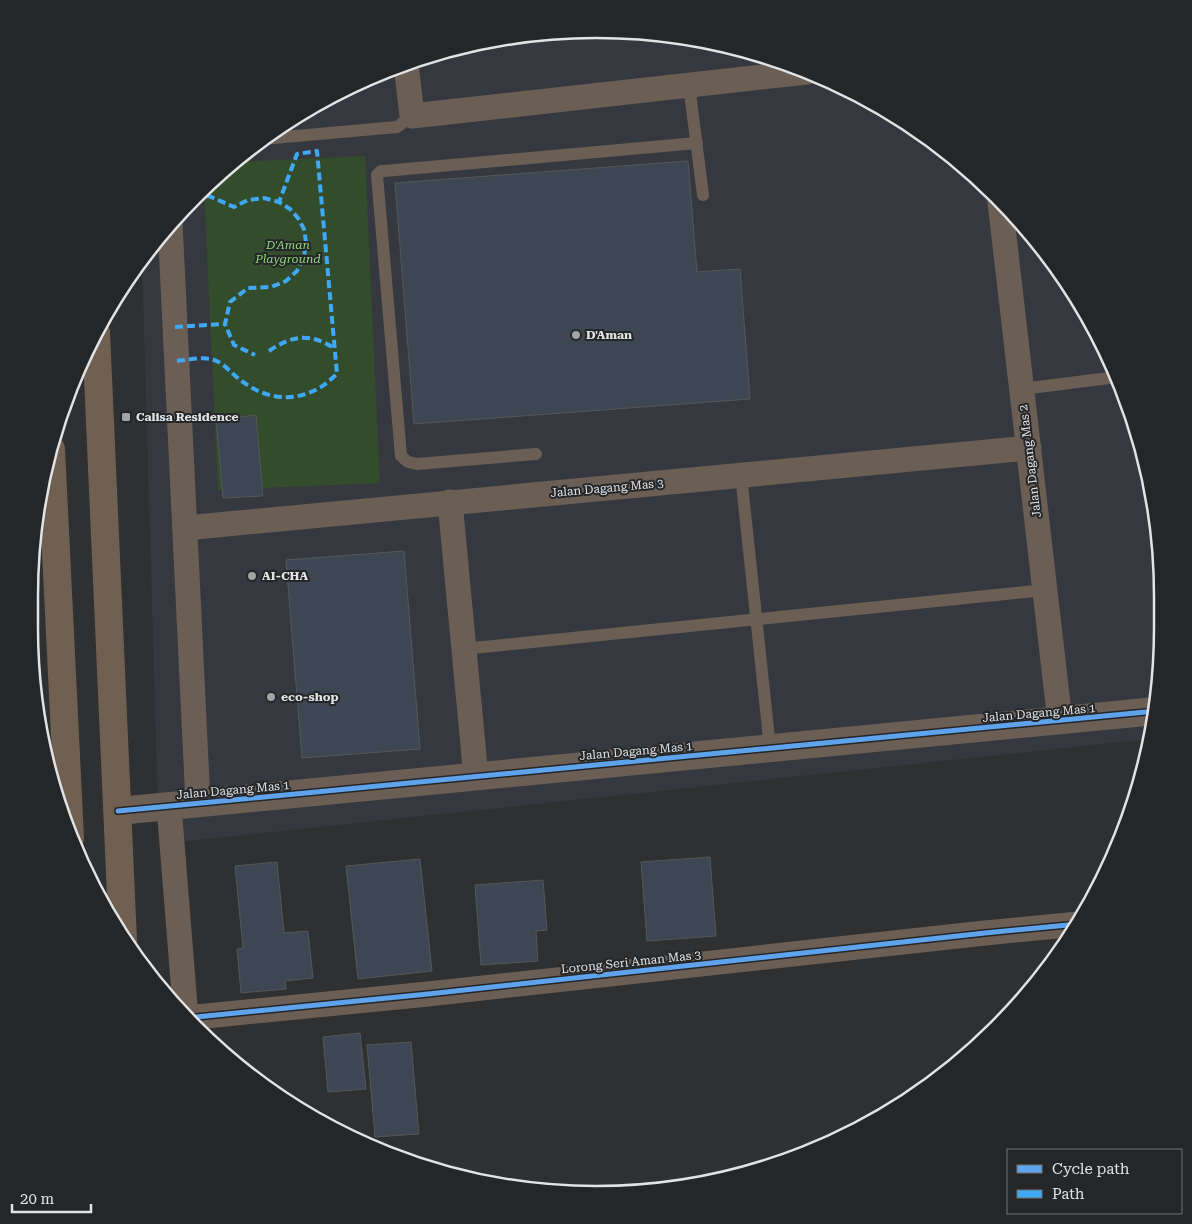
<svg xmlns="http://www.w3.org/2000/svg" width="1192" height="1224" viewBox="0 0 1192 1224" font-family="'Roboto Serif',serif">
<style>
.built{fill:#35393f}
.green{fill:#334c2b}
.building{fill:#3d4753;stroke:#565658}
.lines{fill:none;stroke-linecap:round;stroke-linejoin:round}
.service{stroke:#6b5f55;stroke-width:12}
.minor{stroke:#6b5f55;stroke-width:25}
.tertiary{stroke:#6b5f55;stroke-width:28}
.secondary{stroke:#706052;stroke-width:28}
.quiet{stroke:#3fa9f5;stroke-width:4;stroke-dasharray:8 4;stroke-linecap:butt}
.cycleway-casing{stroke:#242628;stroke-width:8}
.cycleway{stroke:#60a3ed;stroke-width:5}
.poi-dot{fill:#a3a4a6;stroke:#242628;stroke-width:2}
.labels{text-anchor:middle;stroke-width:4;stroke-linejoin:round;paint-order:stroke}
.park-label{font-size:12px;font-style:italic;fill:#93d67a;stroke:#242628}
.poi-label{font-size:12px;font-weight:bold;fill:#e2e3e5;stroke:#242628;text-anchor:start}
.street-label{font-size:12px;fill:#e2e3e5;stroke:#242628}
.rim{fill:none;stroke:#e2e3e5;stroke-width:2.5}
</style>
<rect width="100%" height="100%" fill="#2f3031"/>
<!-- built -->
<polygon class="built" points="559,30 670,34 779,59 880,105 970,170 1046,251 1105,345 1144,449 1162,559 1158,702 1150,739 159,844 142,260 170,222 251,146 345,87 449,48"/>
<!-- green -->
<polygon class="green" points="365,156 380,483 218,490 204,190 234,162"/>
<!-- building -->
<g class="building">
<polygon points="688,161 697,272 740,269 750,399 414,424 395,183"/>
<polygon points="256,415 263,496 223,498 216,420"/>
<polygon points="404,551 420,749 302,758 286,560"/>
<polygon points="710,857 716,936 647,941 641,862"/>
<polygon points="420,859 432,971 358,979 346,866"/>
<polygon points="277,862 284,933 308,931 313,978 285,981 286,989 241,993 237,949 243,948 235,866"/>
<polygon points="543,880 547,930 536,931 538,961 481,965 475,885"/>
<polygon points="360,1033 366,1089 328,1092 323,1037"/>
<polygon points="411,1042 419,1134 375,1137 367,1045"/>
</g>
<g class="lines">
<!-- service -->
<g class="service">
<polyline points="689,85 703,195"/>
<polyline points="262,139 397,127 412,116"/>
<polyline points="1022,389 1117,377"/>
<polyline points="536,454 417,464 408,462 401,456 377,175 381,171 384,171 697,143"/>
<polyline points="741,475 770,748"/>
<polyline points="464,649 1045,590"/>
</g>
<!-- minor -->
<g class="minor">
<polyline points="406,64 412,116 807,72"/>
<polyline points="1000,202 1060,721"/>
<polyline points="170,222 198,803"/>
<polyline points="450,502 476,777"/>
<polyline points="185,528 1029,448"/>
<polyline points="169,806 186,1018"/>
<polyline points="186,1018 428,994 985,933 1078,924"/>
</g>
<!-- tertiary -->
<polyline class="tertiary" points="118,811 1156,711"/>
<!-- secondary -->
<g class="secondary">
<polyline points="96,332 123,941"/>
<polyline points="51,449 70,838"/>
</g>
<!-- quiet -->
<g class="quiet">
<polyline points="195,198 209,196 234,207 248,200 264,198 279,202 290,209 298,218 304,229 306,242 304,257 297,271 286,281 271,287 248,288 230,302 225,324 234,345 255,355"/>
<polyline points="175,327 225,324"/>
<path d="M269,351C292,335 310,333 334,348"/>
<path d="M177,361C187,360 201,357 211,359C223,362 230,372 239,379C263,398 291,404 319,388C325,385 331,379 337,374L317,151L297,154L279,202"/>
</g>
<defs>
<g id="cycleway">
<polyline points="118,811 1156,711"/>
<polyline points="186,1018 428,994 985,933 1078,924"/>
</g>
</defs>
<!-- cycleway casing -->
<use href="#cycleway" class="cycleway-casing"/>
<!-- cycleway -->
<use href="#cycleway" class="cycleway"/>
</g>
<!-- markers -->
<g class="poi-dot">
<circle cx="576" cy="335" r="5"/>
<rect x="121" y="412" width="10" height="10" rx="2.5"/>
<circle cx="252" cy="576" r="5"/>
<circle cx="271" cy="697" r="5"/>
</g>
<g class="labels">
<!-- park labels -->
<g class="park-label">
<text x="288" y="249">D'Aman<tspan x="288" dy="14">Playground</tspan></text>
</g>
<!-- poi labels -->
<g class="poi-label">
<text x="586" y="339">D'Aman</text>
<text x="136" y="421">Calisa Residence</text>
<text x="262" y="580">AI-CHA</text>
<text x="281" y="701">eco-shop</text>
</g>
<!-- street labels -->
<g class="street-label">
<text transform="translate(1030 461) rotate(-97)" y="4">Jalan Dagang Mas 2</text>
<text transform="translate(607 488) rotate(-5)" y="4">Jalan Dagang Mas 3</text>
<text transform="translate(1039 713) rotate(-5)" y="4">Jalan Dagang Mas 1</text>
<text transform="translate(636 751) rotate(-5)" y="4">Jalan Dagang Mas 1</text>
<text transform="translate(233 790) rotate(-5)" y="4">Jalan Dagang Mas 1</text>
<text transform="translate(631 962) rotate(-6)" y="4">Lorong Seri Aman Mas 3</text>
</g>
</g>
<!-- crop -->
<path d="M0 0H1192V1224H0ZM596 38H596A558 558 0 0 1 1154 596V628A558 558 0 0 1 596 1186H596A558 558 0 0 1 38 628V596A558 558 0 0 1 596 38Z" fill="#242628" fill-rule="evenodd"/>
<path class="rim" d="M596 38H596A558 558 0 0 1 1154 596V628A558 558 0 0 1 596 1186H596A558 558 0 0 1 38 628V596A558 558 0 0 1 596 38Z"/>
<!-- legend -->
<rect x="1007" y="1149" width="175" height="65" fill="#242628" stroke="#707274"/>
<rect x="1017" y="1165" width="25" height="8" fill="#60a3ed" stroke="#707274"/>
<text x="1052" y="1174" font-size="15" fill="#e2e3e5">Cycle path</text>
<rect x="1017" y="1190" width="25" height="8" fill="#3fa9f5" stroke="#707274"/>
<text x="1052" y="1199" font-size="15" fill="#e2e3e5">Path</text>
<!-- scale -->
<path d="M12 1204v8h79v-8" fill="none" stroke="#e2e3e5" stroke-width="2.5"/>
<text x="20" y="1204" font-size="15" fill="#e2e3e5" stroke="#242628" stroke-width="4" paint-order="stroke">20 m</text>
</svg>
